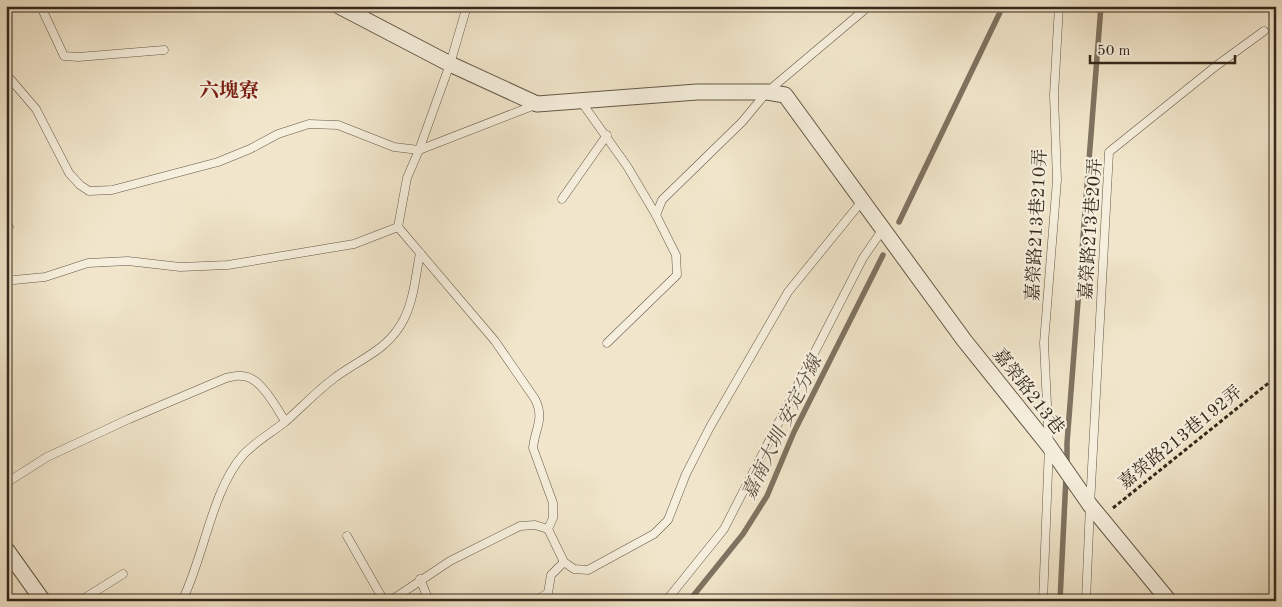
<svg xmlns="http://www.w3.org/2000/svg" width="1282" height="607" viewBox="0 0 1282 607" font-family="'Old Standard TT','Noto Serif TC',serif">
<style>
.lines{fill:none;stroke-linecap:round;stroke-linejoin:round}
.stream{stroke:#7f7361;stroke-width:5.5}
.lane-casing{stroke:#645847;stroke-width:9}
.street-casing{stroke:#645847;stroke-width:17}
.path{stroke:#35281b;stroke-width:3;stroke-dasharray:4 2.5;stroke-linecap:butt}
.lane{stroke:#f6efdd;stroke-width:8}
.street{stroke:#f6efdd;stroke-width:15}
.labels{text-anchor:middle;stroke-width:4.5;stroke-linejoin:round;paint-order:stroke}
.street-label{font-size:18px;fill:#35281b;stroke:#f6efdd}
.water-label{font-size:19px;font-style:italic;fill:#5a4e3e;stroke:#f6efdd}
.quarter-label{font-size:20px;font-weight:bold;fill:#7a1f14;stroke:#f6efdd}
</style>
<rect width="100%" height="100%" fill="#f1e6cb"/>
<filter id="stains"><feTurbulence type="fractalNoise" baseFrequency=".004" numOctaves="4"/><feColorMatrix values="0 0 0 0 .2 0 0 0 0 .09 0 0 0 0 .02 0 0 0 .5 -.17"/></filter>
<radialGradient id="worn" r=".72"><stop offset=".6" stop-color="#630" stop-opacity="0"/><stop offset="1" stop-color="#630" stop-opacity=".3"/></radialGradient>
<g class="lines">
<!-- stream -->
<g class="stream">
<polyline points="1270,6 1276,14"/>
<polyline points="899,222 1003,6"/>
<polyline points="1067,465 1067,443 1101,6"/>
<polyline points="689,601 743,534 767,496 794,432 883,255"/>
<polyline points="1060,601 1066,477"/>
</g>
<defs>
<g id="lane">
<polyline points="39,6 42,9 64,56 78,57 164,50"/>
<polyline points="6,74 36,109 69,173 80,185 89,191 112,190 218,162 250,149 278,134 309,124 338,125 394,147 419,150 535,105"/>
<polyline points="580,100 627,166 656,215 676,255 677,275 607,343"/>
<polyline points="562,199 607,135"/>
<polyline points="656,215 662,200 742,122 767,92 869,6"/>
<path d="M398,227L495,341L535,399C545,419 535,428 533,448L553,503V518L548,529L564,562L574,569L588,570L654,534L668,520L686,474L710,427L788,292L862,201"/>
<polyline points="6,228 9,227"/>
<polyline points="6,278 14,280 45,277 88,263 128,261 180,267 228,265 354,244 398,227 407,178 419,150 450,64 467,6"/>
<path d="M6,483L47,457L129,419L226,378C231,377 237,375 242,376C260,376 276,407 285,421"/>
<polyline points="347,536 384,601"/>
<polyline points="420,579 429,601"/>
<polyline points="80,601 123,574"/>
<path d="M182,601C204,557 212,490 243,455C255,442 271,433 285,422C301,408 316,392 333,379C359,359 388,351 404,319C414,299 416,274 420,253"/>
<polyline points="390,601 450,561 520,526 535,525 548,529"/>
<polyline points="535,601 548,593 551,575 564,562"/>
<polyline points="666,601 724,529 863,258 883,229"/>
<polyline points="1043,601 1049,446 1044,343 1057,180 1054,95 1059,6"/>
<polyline points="1086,601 1090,505 1109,152 1216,66 1264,31"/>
</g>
<g id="street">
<polyline points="339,6 450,64 537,104 697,92 767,92 785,95 964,340 1049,446 1090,505 1169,601"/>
<polyline points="6,549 43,601"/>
</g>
</defs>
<!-- lane casing -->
<use href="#lane" class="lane-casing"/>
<!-- street casing -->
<use href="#street" class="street-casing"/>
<!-- path -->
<polyline class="path" points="1113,508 1276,377"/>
<!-- lane -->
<use href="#lane" class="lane"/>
<!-- street -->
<use href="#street" class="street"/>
</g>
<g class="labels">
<!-- street labels -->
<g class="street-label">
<text transform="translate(1036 225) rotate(-87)" y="6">嘉榮路213巷210弄</text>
<text transform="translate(1090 229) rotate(-86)" y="6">嘉榮路213巷20弄</text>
<text transform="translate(1029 391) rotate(52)" y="6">嘉榮路213巷</text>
<text transform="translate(1180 437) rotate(-39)" y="6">嘉榮路213巷192弄</text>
</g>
<!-- water labels -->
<g class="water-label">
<text transform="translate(781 427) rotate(-64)" y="7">嘉南大圳 安定分線</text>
</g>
<!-- quarter labels -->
<g class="quarter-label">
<text x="229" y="97">六塊寮</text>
</g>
</g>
<!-- margin -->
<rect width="1282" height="607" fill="none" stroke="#f1e6cb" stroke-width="25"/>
<rect x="8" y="8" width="1267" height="592" fill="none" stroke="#35281b" stroke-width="2.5"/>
<rect x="12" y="12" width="1257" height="582" fill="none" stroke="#35281b"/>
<!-- scale -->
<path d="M1090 55v8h145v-8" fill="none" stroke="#35281b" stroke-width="2.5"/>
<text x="1097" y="55" font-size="15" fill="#35281b" stroke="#f6efdd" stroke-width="4" paint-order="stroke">50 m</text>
<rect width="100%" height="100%" filter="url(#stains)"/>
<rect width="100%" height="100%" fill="url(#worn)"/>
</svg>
